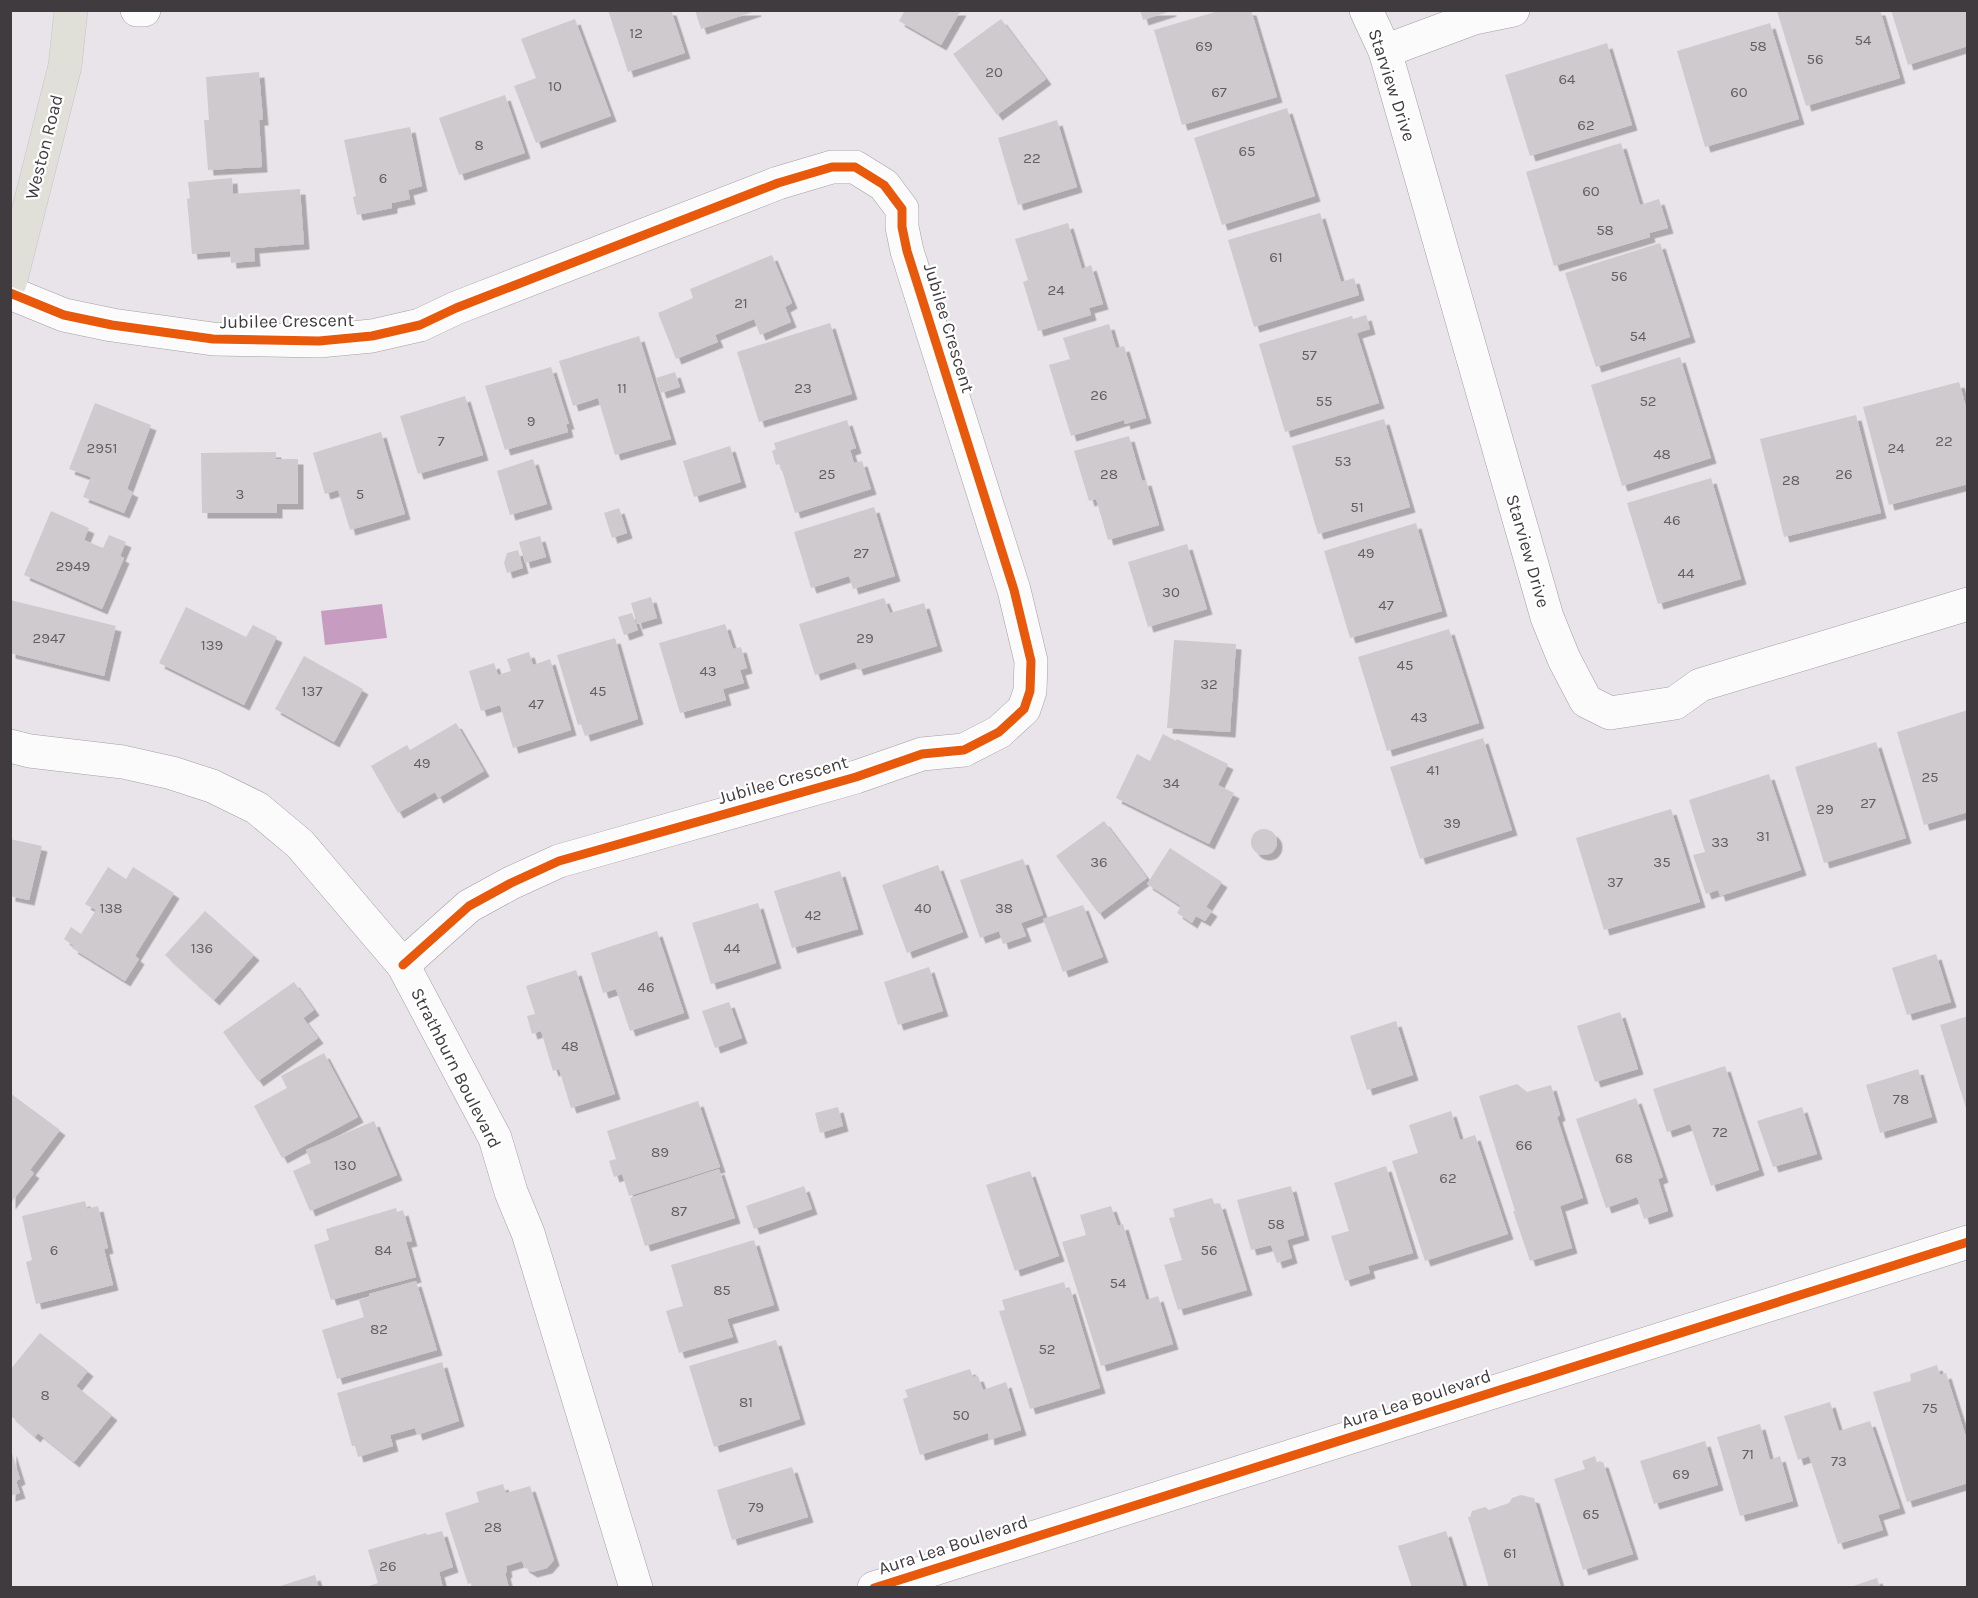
<svg xmlns="http://www.w3.org/2000/svg" width="1978" height="1598" viewBox="0 0 1978 1598" font-family="Karla,sans-serif">
<style>
.water{fill:#c69dc0}
.building{fill:#cecace;filter:url(#shadow)}
.lines{fill:none;stroke-linecap:round;stroke-linejoin:round}
.minor-casing{stroke:#a39fa3;stroke-width:34}
.major-casing{stroke:#c6c3c6;stroke-width:34}
.minor{stroke:#fcfbfc;stroke-width:33}
.major{stroke:#e0e0d9;stroke-width:33}
.cycleway-casing{stroke:#fff;stroke-width:13}
.cycleway{stroke:#e8590c;stroke-width:9}
.labels{text-anchor:middle;stroke-width:4.5;stroke-linejoin:round;paint-order:stroke}
.number-label{font-size:15px;fill:#645f63}
.street-label{font-size:18px;fill:#403b3f;stroke:#fff}
</style>
<defs>
<filter id="shadow"><feDropShadow dx="5.5" dy="5.5" stdDeviation="0" flood-color="#0004"/></filter>
</defs>
<rect width="100%" height="100%" fill="#e9e4e9"/>
<!-- water -->
<polygon class="water" points="382,604 387,638 325,645 321,611"/>
<!-- building -->
<g class="building">
<polygon points="608,10 671,10 685,53 628,72"/>
<polygon points="695,10 756,10 756,11 701,29"/>
<polygon points="905,10 961,10 941,45 899,21"/>
<polygon points="1140,10 1171,10 1171,11 1143,20"/>
<polygon points="1222,10 1251,10 1277,97 1182,125 1154,30"/>
<polygon points="1880,10 1900,78 1806,106 1777,11"/>
<polygon points="1891,10 1968,10 1968,46 1908,65"/>
<polygon points="575,19 611,116 536,143 514,86 536,78 521,39"/>
<polygon points="1001,19 1046,79 997,115 953,54"/>
<polygon points="1770,23 1799,119 1705,147 1677,51"/>
<polygon points="1607,43 1632,125 1530,156 1505,75"/>
<polygon points="259,72 263,120 259,120 262,167 208,170 204,120 209,120 206,77"/>
<polygon points="505,95 525,153 459,175 439,118"/>
<polygon points="1287,108 1315,196 1222,225 1194,138"/>
<polygon points="1057,120 1077,187 1018,205 998,138"/>
<polygon points="410,127 422,186 408,190 410,199 392,203 392,208 357,215 353,197 356,196 344,140"/>
<polygon points="1621,143 1640,205 1659,199 1668,228 1649,233 1650,237 1554,266 1526,172"/>
<polygon points="232,178 233,194 300,189 304,244 254,248 255,261 231,263 230,251 192,254 187,199 190,198 188,182"/>
<polygon points="1320,213 1341,282 1354,278 1359,295 1254,327 1228,240"/>
<polygon points="1068,223 1082,269 1091,265 1103,304 1089,308 1091,315 1038,331 1023,282 1028,280 1015,239"/>
<polygon points="1660,243 1690,337 1596,367 1565,273"/>
<polygon points="772,255 792,303 785,307 791,322 760,335 754,319 715,335 718,342 676,359 658,313 693,298 690,289"/>
<polygon points="1366,315 1370,329 1357,333 1379,403 1285,432 1259,344 1352,316 1353,319"/>
<polygon points="830,323 852,394 759,422 737,352"/>
<polygon points="1109,324 1116,348 1124,346 1146,418 1125,424 1124,420 1071,436 1049,365 1070,359 1063,338"/>
<polygon points="639,336 671,439 615,455 598,398 573,406 559,361"/>
<polygon points="1680,357 1711,458 1622,486 1591,385"/>
<polygon points="551,367 569,424 566,424 568,432 505,450 485,386"/>
<polygon points="675,372 680,387 661,393 656,378"/>
<polygon points="1959,382 1968,414 1968,484 1889,505 1863,407"/>
<polygon points="465,396 483,455 418,474 400,416"/>
<polygon points="95,403 151,425 127,489 133,492 124,513 83,497 91,477 69,469"/>
<polygon points="1856,415 1881,513 1784,537 1760,439"/>
<polygon points="1384,419 1410,507 1318,534 1292,446"/>
<polygon points="847,420 856,448 850,450 854,463 862,461 871,489 795,513 780,464 776,465 772,451 776,449 774,443"/>
<polygon points="381,432 405,514 350,530 338,490 325,494 313,453"/>
<polygon points="1129,436 1142,481 1146,480 1159,525 1108,540 1096,499 1089,501 1074,451"/>
<polygon points="730,446 741,482 694,497 683,461"/>
<polygon points="276,452 276,459 298,459 298,504 277,504 277,513 202,513 201,453"/>
<polygon points="533,459 547,504 510,515 497,471"/>
<polygon points="1711,478 1741,579 1658,604 1627,503"/>
<polygon points="874,507 895,576 853,589 849,576 811,588 794,532"/>
<polygon points="619,508 627,533 612,538 604,513"/>
<polygon points="51,511 89,528 84,540 103,548 109,535 126,542 120,556 124,558 102,609 24,575"/>
<polygon points="1416,523 1442,611 1350,638 1324,551"/>
<polygon points="540,536 546,557 525,563 519,542"/>
<polygon points="1187,544 1207,609 1148,627 1128,562"/>
<polygon points="518,550 523,568 507,573 504,563 507,553"/>
<polygon points="651,597 657,618 637,624 631,603"/>
<polygon points="884,598 890,613 924,603 937,646 858,670 855,662 815,675 799,624"/>
<polygon points="10,600 116,626 104,676 10,653"/>
<polygon points="186,607 246,637 253,625 277,637 244,705 159,663"/>
<polygon points="632,613 638,630 624,635 618,617"/>
<polygon points="725,624 733,649 741,647 747,668 740,670 744,683 723,689 726,700 680,713 659,643"/>
<polygon points="1449,629 1479,723 1387,751 1358,657"/>
<polygon points="615,638 638,719 585,736 581,724 578,725 557,655"/>
<polygon points="1174,640 1236,644 1230,732 1167,728"/>
<polygon points="529,652 533,665 550,659 571,730 513,748 500,705 481,711 469,671 494,663 498,675 511,671 507,659"/>
<polygon points="304,656 363,689 334,742 275,709"/>
<polygon points="1968,710 1968,812 1924,825 1897,732"/>
<polygon points="456,723 484,771 438,798 435,792 398,813 371,766 407,745 410,750"/>
<polygon points="1163,734 1176,741 1177,739 1228,764 1218,785 1234,793 1209,844 1116,798 1137,754 1150,761"/>
<polygon points="1483,738 1512,830 1420,859 1390,767"/>
<polygon points="1876,742 1906,838 1824,863 1795,767"/>
<polygon points="1769,774 1801,870 1720,896 1718,890 1706,894 1693,855 1705,852 1689,800"/>
<polygon points="1671,809 1700,902 1604,930 1576,838"/>
<polygon points="1104,821 1147,878 1099,914 1056,856"/>
<circle cx="1264" cy="842" r="13"/>
<polygon points="10,839 42,846 29,900 10,896"/>
<polygon points="1170,848 1222,882 1206,907 1212,911 1205,921 1196,916 1192,923 1177,913 1181,906 1147,884"/>
<polygon points="1023,859 1043,915 1021,923 1026,936 1003,944 999,931 980,938 960,880"/>
<polygon points="938,865 963,932 907,953 882,885"/>
<polygon points="108,867 126,879 133,867 174,893 135,956 139,959 125,981 72,948 74,946 64,939 71,927 81,934 96,910 85,904"/>
<polygon points="840,871 858,929 792,948 774,891"/>
<polygon points="758,903 776,963 711,984 692,923"/>
<polygon points="1083,905 1103,957 1063,972 1043,919"/>
<polygon points="205,911 254,955 214,1000 165,955"/>
<polygon points="657,931 684,1013 630,1031 616,989 603,993 591,953"/>
<polygon points="1936,954 1951,1002 1907,1015 1892,968"/>
<polygon points="929,967 943,1011 898,1025 884,982"/>
<polygon points="576,970 615,1094 571,1108 559,1069 553,1071 541,1031 532,1034 527,1016 535,1014 526,986"/>
<polygon points="294,982 314,1010 303,1018 318,1038 258,1081 223,1032"/>
<polygon points="729,1002 742,1038 715,1048 702,1011"/>
<polygon points="1620,1012 1638,1069 1595,1082 1577,1026"/>
<polygon points="1968,1016 1968,1110 1967,1111 1940,1025"/>
<polygon points="1396,1021 1413,1075 1367,1090 1350,1036"/>
<polygon points="324,1053 358,1117 282,1158 254,1106 287,1088 281,1076"/>
<polygon points="1725,1066 1759,1170 1711,1186 1690,1124 1667,1132 1653,1089"/>
<polygon points="1918,1069 1932,1117 1880,1133 1866,1085"/>
<polygon points="1517,1084 1527,1092 1551,1085 1560,1115 1557,1117 1583,1198 1560,1206 1572,1248 1530,1261 1513,1211 1515,1211 1479,1096"/>
<polygon points="10,1093 60,1130 30,1170 34,1173 10,1204"/>
<polygon points="1636,1098 1663,1177 1658,1179 1668,1211 1644,1219 1637,1197 1606,1208 1576,1119"/>
<polygon points="698,1101 720,1167 629,1196 622,1174 614,1177 609,1161 616,1159 607,1131"/>
<polygon points="838,1107 843,1126 820,1133 815,1113"/>
<polygon points="1802,1107 1817,1154 1773,1167 1757,1121"/>
<polygon points="1451,1111 1460,1140 1475,1135 1508,1234 1425,1261 1392,1161 1418,1153 1409,1125"/>
<polygon points="374,1121 397,1175 310,1211 293,1171 311,1163 306,1150"/>
<polygon points="1386,1166 1413,1253 1368,1266 1370,1273 1345,1281 1331,1236 1349,1231 1334,1183"/>
<polygon points="719,1169 735,1218 645,1246 630,1198"/>
<polygon points="1030,1171 1059,1256 1015,1271 986,1185"/>
<polygon points="804,1186 812,1209 754,1229 746,1206"/>
<polygon points="1291,1186 1304,1235 1287,1240 1292,1258 1277,1263 1271,1245 1251,1250 1237,1200"/>
<polygon points="1212,1198 1215,1205 1220,1203 1247,1290 1178,1310 1164,1265 1182,1260 1169,1218 1175,1217 1173,1209"/>
<polygon points="85,1201 87,1209 98,1206 108,1248 104,1249 113,1285 36,1304 26,1262 32,1260 22,1216"/>
<polygon points="1111,1206 1118,1226 1123,1224 1146,1300 1158,1296 1173,1344 1101,1366 1062,1242 1086,1235 1080,1215"/>
<polygon points="396,1208 397,1212 403,1210 412,1241 406,1242 416,1277 331,1300 314,1245 329,1240 326,1229"/>
<polygon points="754,1240 774,1305 727,1319 733,1337 679,1353 666,1311 683,1306 671,1265"/>
<polygon points="416,1281 437,1350 337,1379 322,1330 364,1317 359,1300 370,1297 369,1294"/>
<polygon points="1064,1282 1066,1290 1070,1288 1100,1388 1030,1409 999,1311 1005,1310 1002,1300"/>
<polygon points="40,1333 88,1371 76,1386 112,1415 74,1462 38,1433 35,1437 10,1415 10,1370"/>
<polygon points="776,1340 800,1419 714,1447 689,1366"/>
<polygon points="442,1362 459,1421 417,1435 415,1428 390,1435 393,1446 358,1457 355,1446 352,1446 337,1393"/>
<polygon points="1937,1365 1940,1375 1946,1373 1968,1443 1968,1483 1907,1502 1873,1392 1911,1381 1910,1374"/>
<polygon points="970,1369 973,1377 978,1376 983,1390 1006,1382 1021,1430 989,1440 988,1433 920,1455 903,1399 908,1397 905,1390"/>
<polygon points="1830,1402 1839,1431 1870,1421 1900,1508 1878,1515 1883,1530 1838,1544 1809,1456 1798,1460 1784,1416"/>
<polygon points="1760,1424 1770,1460 1780,1456 1793,1501 1740,1516 1717,1437"/>
<polygon points="1705,1441 1718,1485 1654,1504 1640,1461"/>
<polygon points="11,1450 20,1479 16,1481 20,1493 10,1496"/>
<polygon points="1595,1456 1597,1463 1603,1462 1633,1554 1583,1570 1554,1479 1585,1469 1582,1461"/>
<polygon points="792,1467 808,1517 732,1540 717,1490"/>
<polygon points="503,1484 506,1493 530,1486 554,1560 547,1568 532,1572 524,1567 522,1561 506,1566 507,1572 505,1573 509,1588 472,1588 471,1583 468,1584 445,1513 479,1502 476,1492"/>
<polygon points="1521,1495 1534,1498 1561,1588 1489,1588 1468,1517 1470,1517 1472,1511 1485,1507 1489,1510 1509,1503 1512,1498"/>
<polygon points="442,1531 453,1567 439,1572 443,1588 363,1588 378,1583 368,1550 426,1533 427,1535"/>
<polygon points="1446,1531 1464,1588 1412,1588 1398,1546"/>
<polygon points="315,1575 319,1588 277,1588 277,1587"/>
<polygon points="1877,1578 1880,1588 1850,1588 1850,1587"/>
</g>
<g class="lines">
<defs>
<g id="minor">
<polyline points="137,10 144,10"/>
<polyline points="1366,10 1385,51 1547,617 1564,659 1586,701 1610,713 1675,703 1700,685 1968,604"/>
<polyline points="1385,51 1474,18 1513,10"/>
<polyline points="10,293 64,315 112,325 213,339 319,341 372,336 420,325 456,308 778,183 832,167 855,167 884,185 902,209 902,227 907,251 1014,590 1031,661 1030,691 1024,709 999,732 964,750 922,754 856,777 559,861 511,883 469,906 403,965"/>
<polyline points="10,746 30,751 123,762 172,773 212,786 257,808 300,844 403,965 495,1138 511,1192 528,1233 636,1588"/>
<polyline points="874,1588 1968,1242"/>
</g>
<polyline id="major" points="10,283 65,66 71,10"/>
</defs>
<!-- minor casing -->
<use href="#minor" class="minor-casing"/>
<!-- major casing -->
<use href="#major" class="major-casing"/>
<!-- minor -->
<use href="#minor" class="minor"/>
<!-- major -->
<use href="#major" class="major"/>
<defs>
<g id="cycleway">
<polyline points="10,293 64,315 112,325 213,339 319,341 372,336 420,325 456,308 778,183 832,167 855,167 884,185 902,209 902,227 907,251 1014,590 1031,661 1030,691 1024,709 999,732 964,750 922,754 856,777 559,861 511,883 469,906 403,965"/>
<polyline points="874,1588 1968,1242"/>
</g>
</defs>
<!-- cycleway casing -->
<use href="#cycleway" class="cycleway-casing"/>
<!-- cycleway -->
<use href="#cycleway" class="cycleway"/>
</g>
<g class="labels">
<!-- number labels -->
<g class="number-label">
<text x="636" y="38">12</text>
<text x="1863" y="45">54</text>
<text x="1204" y="51">69</text>
<text x="1758" y="51">58</text>
<text x="1815" y="64">56</text>
<text x="994" y="77">20</text>
<text x="1567" y="84">64</text>
<text x="555" y="91">10</text>
<text x="1219" y="97">67</text>
<text x="1739" y="97">60</text>
<text x="1586" y="130">62</text>
<text x="479" y="150">8</text>
<text x="1247" y="156">65</text>
<text x="1032" y="163">22</text>
<text x="383" y="183">6</text>
<text x="1591" y="196">60</text>
<text x="1605" y="235">58</text>
<text x="1276" y="262">61</text>
<text x="1619" y="281">56</text>
<text x="1056" y="295">24</text>
<text x="741" y="308">21</text>
<text x="1638" y="341">54</text>
<text x="1309" y="360">57</text>
<text x="622" y="393">11</text>
<text x="803" y="393">23</text>
<text x="1099" y="400">26</text>
<text x="1324" y="406">55</text>
<text x="1648" y="406">52</text>
<text x="531" y="426">9</text>
<text x="441" y="446">7</text>
<text x="1944" y="446">22</text>
<text x="102" y="453">2951</text>
<text x="1896" y="453">24</text>
<text x="1662" y="459">48</text>
<text x="1343" y="466">53</text>
<text x="827" y="479">25</text>
<text x="1109" y="479">28</text>
<text x="1844" y="479">26</text>
<text x="1791" y="485">28</text>
<text x="240" y="499">3</text>
<text x="360" y="499">5</text>
<text x="1357" y="512">51</text>
<text x="1672" y="525">46</text>
<text x="861" y="558">27</text>
<text x="1366" y="558">49</text>
<text x="73" y="571">2949</text>
<text x="1686" y="578">44</text>
<text x="1171" y="597">30</text>
<text x="1386" y="610">47</text>
<text x="49" y="643">2947</text>
<text x="865" y="643">29</text>
<text x="212" y="650">139</text>
<text x="1405" y="670">45</text>
<text x="708" y="676">43</text>
<text x="1209" y="689">32</text>
<text x="312" y="696">137</text>
<text x="598" y="696">45</text>
<text x="536" y="709">47</text>
<text x="1419" y="722">43</text>
<text x="422" y="768">49</text>
<text x="1433" y="775">41</text>
<text x="1930" y="782">25</text>
<text x="1171" y="788">34</text>
<text x="1868" y="808">27</text>
<text x="1825" y="814">29</text>
<text x="1452" y="828">39</text>
<text x="1763" y="841">31</text>
<text x="1720" y="847">33</text>
<text x="1099" y="867">36</text>
<text x="1662" y="867">35</text>
<text x="1615" y="887">37</text>
<text x="111" y="913">138</text>
<text x="923" y="913">40</text>
<text x="1004" y="913">38</text>
<text x="813" y="920">42</text>
<text x="202" y="953">136</text>
<text x="732" y="953">44</text>
<text x="646" y="992">46</text>
<text x="570" y="1051">48</text>
<text x="1901" y="1104">78</text>
<text x="1720" y="1137">72</text>
<text x="1524" y="1150">66</text>
<text x="660" y="1157">89</text>
<text x="1624" y="1163">68</text>
<text x="345" y="1170">130</text>
<text x="1448" y="1183">62</text>
<text x="679" y="1216">87</text>
<text x="1276" y="1229">58</text>
<text x="54" y="1255">6</text>
<text x="383" y="1255">84</text>
<text x="1209" y="1255">56</text>
<text x="1118" y="1288">54</text>
<text x="722" y="1295">85</text>
<text x="379" y="1334">82</text>
<text x="1047" y="1354">52</text>
<text x="45" y="1400">8</text>
<text x="746" y="1407">81</text>
<text x="1930" y="1413">75</text>
<text x="961" y="1420">50</text>
<text x="1748" y="1459">71</text>
<text x="1839" y="1466">73</text>
<text x="1681" y="1479">69</text>
<text x="756" y="1512">79</text>
<text x="1591" y="1519">65</text>
<text x="493" y="1532">28</text>
<text x="1510" y="1558">61</text>
<text x="388" y="1571">26</text>
</g>
<!-- street labels -->
<g class="street-label">
<text transform="translate(1392 85) rotate(72)" y="6">Starview Drive</text>
<text transform="translate(44 147) rotate(-76)" y="6">Weston Road</text>
<text transform="translate(287 321) rotate(-1)" y="6">Jubilee Crescent</text>
<text transform="translate(949 328) rotate(73)" y="6">Jubilee Crescent</text>
<text transform="translate(1528 551) rotate(74)" y="6">Starview Drive</text>
<text transform="translate(783 780) rotate(-16)" y="6">Jubilee Crescent</text>
<text transform="translate(456 1068) rotate(63)" y="6">Strathburn Boulevard</text>
<text transform="translate(1416 1399) rotate(-18)" y="6">Aura Lea Boulevard</text>
<text transform="translate(953 1545) rotate(-18)" y="6">Aura Lea Boulevard</text>
</g>
</g>
<!-- border -->
<rect width="1978" height="1598" fill="none" stroke="#403b3f" stroke-width="24"/>
</svg>
